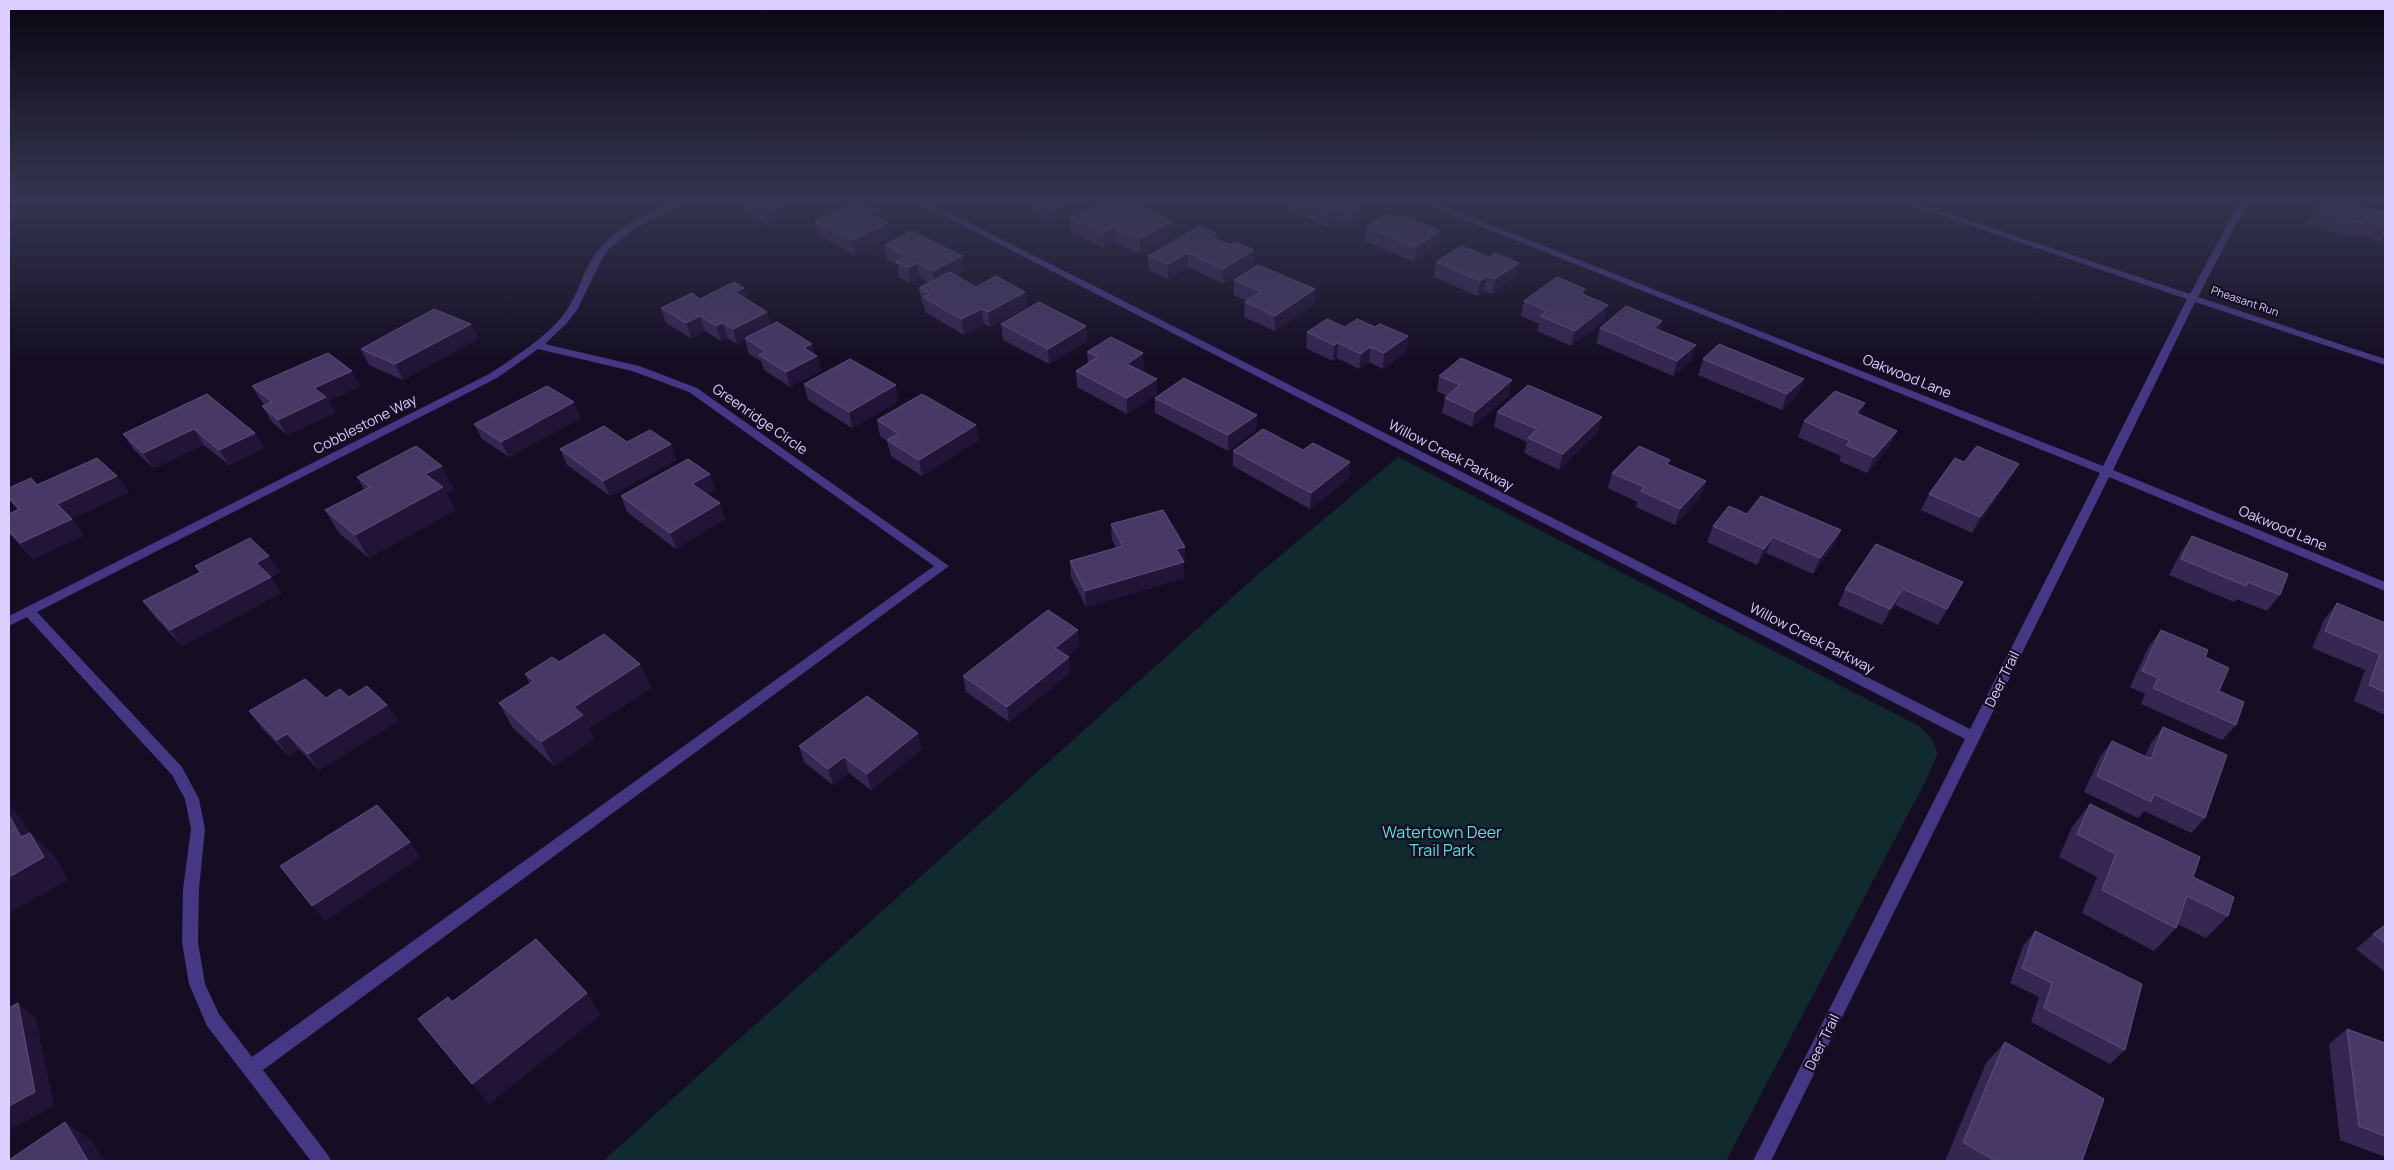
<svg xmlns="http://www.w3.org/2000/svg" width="2394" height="1170" viewBox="0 0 2394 1170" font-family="Manrope,sans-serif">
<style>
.green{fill:#102a2d}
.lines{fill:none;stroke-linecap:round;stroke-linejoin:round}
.minor{fill:#463784;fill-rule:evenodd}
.wall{fill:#362652}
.shaded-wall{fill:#211437}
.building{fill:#473865;stroke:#5f507d}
.labels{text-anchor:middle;stroke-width:4.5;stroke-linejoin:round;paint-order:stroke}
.far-street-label{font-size:11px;fill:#dccfff;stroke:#140d23}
.street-label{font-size:14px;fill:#dccfff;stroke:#140d23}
.near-park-label{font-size:16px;fill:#58e3d6;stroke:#140d23}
</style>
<rect width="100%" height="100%" fill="#140d23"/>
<!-- green -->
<polygon class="green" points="1398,457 1919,726 1932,739 1938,753 1927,778 1726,1161 603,1161 1255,577"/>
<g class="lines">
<!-- minor -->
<g class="minor">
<path d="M680,199H691L637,227L609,249L602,259L577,310L567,323L545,344L639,366L697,388L949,566L263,1070L328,1155L331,1161H311L207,1026L189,984L182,942L183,889L191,829L185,799L172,775L27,617L9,626V616L489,374C515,357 542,340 562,317C576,299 581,278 592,259C611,228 648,213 680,199ZM538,349L632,371L689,392L934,566L252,1057L219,1014L205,984L198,942L199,889L205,829L199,799L182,767L37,612L497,378Z"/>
<polygon points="911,199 922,199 1970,729 2100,473 1412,199 1424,199 2103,466 2187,299 1892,199 1904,199 2190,294 2241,199 2249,199 2198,297 2385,359 2385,365 2195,302 2113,470 2385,582 2385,591 2109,477 1771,1161 1753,1161 1965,739"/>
<polygon points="2367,199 2385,200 2385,206 2368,201"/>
</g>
</g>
<!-- wall -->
<g class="wall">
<polygon points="748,199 827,199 768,226 747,215 743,201"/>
<polygon points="1028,199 1092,199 1092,203 1053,224 1033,214 1031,200"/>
<polygon points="1240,199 1271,199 1255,208 1240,201"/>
<polygon points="1287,199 1364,199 1367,215 1351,224 1338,222 1328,227 1287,209"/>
<polygon points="2351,206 2385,213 2385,234 2380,242 2357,235 2354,238 2306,224 2316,210"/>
<polygon points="875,216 888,223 890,237 855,255 818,235 815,221"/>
<polygon points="1070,218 1173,235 1140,254 1115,242 1104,248 1071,232"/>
<polygon points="1397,218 1438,245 1414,262 1365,241 1366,227"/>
<polygon points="1216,233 1216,239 1254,265 1223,284 1188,267 1168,279 1149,270 1148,256"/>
<polygon points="885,245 964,271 955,275 976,287 1025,292 1027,307 990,327 984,324 964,335 925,312 924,304 922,303 919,288 929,283 920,278 910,283 899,277 897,265 887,260"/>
<polygon points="1489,257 1519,263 1516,277 1492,294 1484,291 1478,296 1434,277 1436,262"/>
<polygon points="1234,280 1315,289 1314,304 1275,331 1244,317 1245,302 1247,301 1234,295"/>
<polygon points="1585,289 1583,294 1605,320 1571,346 1537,331 1539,324 1521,316 1524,301"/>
<polygon points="700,299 747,300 767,312 771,325 817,356 821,371 790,387 764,370 761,361 749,354 745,340 737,344 727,338 721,341 705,331 691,338 666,323 661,308"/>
<polygon points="1662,321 1660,330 1691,361 1673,376 1596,343 1600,328"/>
<polygon points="471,324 478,339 403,380 369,365 361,349"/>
<polygon points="1001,324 1086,326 1087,341 1049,364 1003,340"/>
<polygon points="1345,327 1375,327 1408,336 1406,352 1383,369 1369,362 1359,369 1337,358 1333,361 1306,348 1307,332"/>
<polygon points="1087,352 1144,369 1141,371 1157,379 1157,394 1127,414 1077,387 1076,371 1088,364"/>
<polygon points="1703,359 1798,395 1782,410 1698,375"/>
<polygon points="1439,376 1509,396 1472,427 1442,413 1445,398 1447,396 1437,391"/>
<polygon points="804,384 899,401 852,428 808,400"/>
<polygon points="252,386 360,386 328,401 335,413 287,435 272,422 262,406 265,405 262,402"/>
<polygon points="207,394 255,433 264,448 229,465 204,445 154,468 134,450 123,434"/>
<polygon points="1155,398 1257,415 1256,430 1228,451 1155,413"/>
<polygon points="1865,403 1860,415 1897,431 1890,446 1867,473 1839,461 1841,456 1798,437 1804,421"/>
<polygon points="1497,412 1598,432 1559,470 1524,453 1527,442 1494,427"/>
<polygon points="581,418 509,457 482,439 474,424"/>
<polygon points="877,420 976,425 979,440 922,476 891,456 887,441 880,436"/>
<polygon points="671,444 676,460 610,496 567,465 560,449"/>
<polygon points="1303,450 1350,462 1349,478 1310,509 1233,466 1233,451"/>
<polygon points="1964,462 2010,479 1972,533 1921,510 1929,494"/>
<polygon points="1669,465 1706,481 1701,497 1675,525 1636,507 1637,502 1608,488 1612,473"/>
<polygon points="710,474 715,490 707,494 725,519 676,549 627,512 621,496"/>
<polygon points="117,476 129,492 71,519 84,535 33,559 9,533 9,514 18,510 9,500 9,488"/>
<polygon points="357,477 454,489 446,493 455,510 369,558 339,533 325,510 364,489"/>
<polygon points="1747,514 1841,530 1833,546 1813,574 1766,553 1757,565 1707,542 1713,526"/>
<polygon points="1111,524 1185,547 1185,563 1184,563 1184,578 1086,607 1071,577 1070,561 1116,548 1112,540"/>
<polygon points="2192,536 2280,595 2267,611 2237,599 2234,602 2169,575 2181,552"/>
<polygon points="1876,544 1954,598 1938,625 1895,605 1882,625 1838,605 1845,589"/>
<polygon points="269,556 280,572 271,577 281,593 182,646 155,617 143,601 199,573 195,566"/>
<polygon points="2337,603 2385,623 2385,715 2354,701 2365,670 2312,648 2324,620"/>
<polygon points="2161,630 2205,657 2219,691 2236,725 2222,740 2141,704 2145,694 2130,687 2149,646"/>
<polygon points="1080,646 1067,656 1070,673 1009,722 966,692 963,676"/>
<polygon points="559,662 640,664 651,688 589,728 594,739 554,766 512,727 499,703 530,684 525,674"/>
<polygon points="349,697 387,705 398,721 319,770 299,749 289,756 261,727 249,711 326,698"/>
<polygon points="2163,727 2205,818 2191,833 2144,811 2138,818 2084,792 2100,757 2112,741 2145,756 2151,743"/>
<polygon points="799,746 922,749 871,790 849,773 833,785 804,762"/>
<polygon points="2090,804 2193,877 2228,916 2206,938 2177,924 2176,928 2154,951 2082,913 2097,877 2059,857 2072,827"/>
<polygon points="2385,925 2385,972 2356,949 2373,934"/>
<polygon points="2035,931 2125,1050 2110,1064 2031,1022 2039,997 2010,983 2023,946"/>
<polygon points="2347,1029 2385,1043 2385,1157 2340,1140 2329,1044"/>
<polygon points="2005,1042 2082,1161 1945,1161 1986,1063"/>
</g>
<!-- shaded-wall -->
<g class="shaded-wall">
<polygon points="792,199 827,199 768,226 764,212"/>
<polygon points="1072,199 1092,199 1092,203 1053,224 1052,210"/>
<polygon points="1255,199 1271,199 1255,208"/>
<polygon points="1368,201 1367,215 1351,224 1352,210"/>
<polygon points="1339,208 1338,222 1328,227 1329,213"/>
<polygon points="874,210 877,224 868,213"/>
<polygon points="2367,220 2357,235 2354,238 2364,224"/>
<polygon points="1173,221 1173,235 1140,254 1139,239"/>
<polygon points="888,223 890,237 855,255 852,240"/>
<polygon points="1114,227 1115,242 1104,248 1103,233"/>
<polygon points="1440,231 1438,245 1414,262 1416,247"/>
<polygon points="1216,233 1216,247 1210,236"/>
<polygon points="1254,250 1254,265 1223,284 1223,269"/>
<polygon points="1188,253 1188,267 1168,279 1168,264"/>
<polygon points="962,256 964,271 935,286 933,271"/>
<polygon points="917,263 920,278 910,283 908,268"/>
<polygon points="1519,263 1516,277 1492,294 1495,279"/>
<polygon points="1487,276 1484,291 1478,296 1480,281"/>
<polygon points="744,288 748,303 735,292"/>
<polygon points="1315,289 1314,304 1275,331 1275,316"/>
<polygon points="1025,292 1027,307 990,327 988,312"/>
<polygon points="1608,305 1605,320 1571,346 1575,331"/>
<polygon points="982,309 984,324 964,335 961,319"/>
<polygon points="767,312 771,327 745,338 745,340 737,344 733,329"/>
<polygon points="700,316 705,331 691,338 686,323"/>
<polygon points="1662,321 1658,337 1654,328"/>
<polygon points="723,323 727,338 721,341 716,326"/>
<polygon points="471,324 478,339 403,380 395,364"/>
<polygon points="1086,326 1087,341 1049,364 1048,349"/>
<polygon points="1408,336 1406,352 1383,369 1384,353"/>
<polygon points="1338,343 1337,358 1333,361 1334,345"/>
<polygon points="812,344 815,357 817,356 821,371 790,387 786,372 804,348"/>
<polygon points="1696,345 1691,361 1673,376 1677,361"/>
<polygon points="1370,347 1369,362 1359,369 1361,354"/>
<polygon points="1143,353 1144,369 1128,379 1127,364"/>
<polygon points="352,371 360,386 328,401 335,413 287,435 278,420 314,388"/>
<polygon points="1157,379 1157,394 1127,414 1127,398"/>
<polygon points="1804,379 1798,395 1782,410 1787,394"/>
<polygon points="1512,380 1509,396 1472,427 1475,412"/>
<polygon points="896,385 899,401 852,428 849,412"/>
<polygon points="574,402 581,418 509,457 501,442"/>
<polygon points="1865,403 1859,419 1856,413"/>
<polygon points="1257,415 1256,430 1228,451 1228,435"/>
<polygon points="1602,417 1598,432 1559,470 1563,454"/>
<polygon points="976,425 979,440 922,476 919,460"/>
<polygon points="194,429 204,445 154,468 143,453"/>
<polygon points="1897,431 1890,446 1867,473 1874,457"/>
<polygon points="255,433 264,448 229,465 219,450"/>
<polygon points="671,444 676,460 610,496 603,481"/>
<polygon points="1350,462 1349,478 1310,509 1311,493"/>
<polygon points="2019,464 2010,479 1972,533 1980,517"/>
<polygon points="442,466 454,489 446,493 455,510 369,558 355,535 425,474"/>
<polygon points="710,474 715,490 698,500 692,484"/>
<polygon points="117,476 129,492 69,520 57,504"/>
<polygon points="1706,481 1701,497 1675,525 1680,509"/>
<polygon points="720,503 725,519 676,549 670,533"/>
<polygon points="72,519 84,535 33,559 20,543"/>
<polygon points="1841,530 1833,546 1813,574 1820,558"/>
<polygon points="1773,537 1766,553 1757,565 1764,549"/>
<polygon points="1185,547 1185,563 1184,563 1184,578 1086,607 1085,591 1176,549"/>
<polygon points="269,556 280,572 271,577 281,593 182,646 170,630 256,563"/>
<polygon points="1963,582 1954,598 1938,625 1947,609"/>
<polygon points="1903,589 1895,605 1882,625 1890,609"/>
<polygon points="1078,630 1080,646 1057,664 1055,648"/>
<polygon points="1069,657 1070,673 1009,722 1007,707"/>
<polygon points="640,664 651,688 589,728 594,739 554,766 541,742 574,707"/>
<polygon points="387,705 398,721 319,770 308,754"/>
<polygon points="918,733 922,749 871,790 867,774"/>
<polygon points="287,734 299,749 289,756 277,740"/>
<polygon points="844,757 849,773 833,785 828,769"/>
<polygon points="9,806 22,819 44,857 30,833 54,855 68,880 9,913 9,877 21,837 9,815"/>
<polygon points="410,842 421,857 325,921 312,906"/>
<polygon points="587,993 601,1015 489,1104 472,1084"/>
<polygon points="18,1003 36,1018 54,1106 9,1130 9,1106"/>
<polygon points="65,1122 93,1142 104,1161 88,1161"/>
</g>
<!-- building -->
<g class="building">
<polygon points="748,199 792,199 764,212 743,201"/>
<polygon points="1031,199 1072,199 1052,210"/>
<polygon points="1297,199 1364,199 1368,201 1352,210 1339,208 1329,213"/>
<polygon points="2324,199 2328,199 2351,206 2352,203 2385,213 2385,226 2367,220 2364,224 2316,210"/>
<polygon points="1127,200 1173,221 1139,239 1114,227 1103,233 1070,218 1100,203 1111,208"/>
<polygon points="857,201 874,210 868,213 888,223 852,240 815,221"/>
<polygon points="1387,214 1397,218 1402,215 1440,231 1416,247 1366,227"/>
<polygon points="1200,226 1216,233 1210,236 1230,245 1236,242 1254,250 1223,269 1188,253 1168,264 1148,256"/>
<polygon points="912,231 962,256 933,271 917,263 908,268 896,262 907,256 885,245"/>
<polygon points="1461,246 1489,257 1495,253 1519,263 1495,279 1487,276 1480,281 1436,262"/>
<polygon points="1258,265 1315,289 1275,316 1245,302 1261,292 1234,280"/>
<polygon points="950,272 976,287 996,276 1025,292 988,312 982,309 961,319 923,297 930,294 919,288"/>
<polygon points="1557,277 1585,289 1580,293 1608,305 1575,331 1540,316 1547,311 1524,301"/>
<polygon points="734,282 744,288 735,292 767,312 733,329 723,323 716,326 700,316 686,323 661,308 692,293 700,299"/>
<polygon points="1039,302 1086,326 1048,349 1001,324"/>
<polygon points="1626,306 1662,321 1654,328 1696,345 1677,361 1600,328"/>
<polygon points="434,309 471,324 395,364 361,349"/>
<polygon points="1327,319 1345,327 1357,319 1375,327 1380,324 1408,336 1384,353 1370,347 1361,354 1338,343 1334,345 1307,332"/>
<polygon points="777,322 812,344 804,348 817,356 786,372 759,355 766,352 745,338"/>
<polygon points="1111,337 1143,353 1127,364 1157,379 1127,398 1076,371 1098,357 1087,352"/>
<polygon points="1719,344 1804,379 1787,394 1703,359"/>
<polygon points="328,353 352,371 314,388 326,397 278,420 262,406 272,402 252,386"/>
<polygon points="1461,358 1512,380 1475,412 1445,398 1460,385 1439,376"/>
<polygon points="850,359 896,385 849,412 804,384"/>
<polygon points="1184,378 1257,415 1228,435 1155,398"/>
<polygon points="1528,385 1602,417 1563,454 1528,438 1537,429 1497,412"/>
<polygon points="547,386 574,402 501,442 474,424"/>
<polygon points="1835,391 1865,403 1856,413 1897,431 1874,457 1846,445 1850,441 1804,421"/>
<polygon points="207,394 255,433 219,450 194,429 143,453 123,434"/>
<polygon points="922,394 976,425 919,460 887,440 899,434 877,420"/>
<polygon points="604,426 627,442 650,430 671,444 603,481 560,449"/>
<polygon points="1263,429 1303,450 1313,443 1350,462 1311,493 1233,451"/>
<polygon points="416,446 442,466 425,474 443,487 355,535 325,510 370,487 357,477"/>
<polygon points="1639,446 1670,460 1667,464 1706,481 1680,509 1641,491 1644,487 1612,473"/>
<polygon points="1977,446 2019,464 1980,517 1929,494 1955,458 1964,462"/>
<polygon points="97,458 117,476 57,504 72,519 20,543 9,531 9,514 19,509 9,498 9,488 31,478 37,485"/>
<polygon points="688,459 710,474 692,484 720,503 670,533 621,496"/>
<polygon points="1761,496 1841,530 1820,558 1773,537 1764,549 1713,526 1729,506 1747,514"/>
<polygon points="1163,510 1185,547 1176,549 1184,562 1085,591 1070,561 1123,546 1111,524"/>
<polygon points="2192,536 2288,574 2280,595 2248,582 2246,586 2181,559"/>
<polygon points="250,538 269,556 256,563 271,577 170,630 143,601 201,572 195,566"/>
<polygon points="1876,544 1963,582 1947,609 1903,589 1890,609 1845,589"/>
<polygon points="2337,603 2385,623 2385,692 2369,685 2380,654 2325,631"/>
<polygon points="1048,610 1078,630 1055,648 1069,657 1007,707 963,676"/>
<polygon points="2161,630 2208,650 2205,657 2229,668 2219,691 2244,702 2236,725 2153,688 2158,678 2142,671"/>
<polygon points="604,634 640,664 574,707 583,715 541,742 499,703 534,681 525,674 552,657 559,662"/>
<polygon points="305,679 326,698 340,689 349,697 367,686 387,705 308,754 287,734 277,740 249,711"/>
<polygon points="867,696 918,733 867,774 844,757 828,769 799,746"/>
<polygon points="2163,727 2227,755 2205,818 2154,794 2151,802 2097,776 2112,741 2151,759"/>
<polygon points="2090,804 2200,857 2193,877 2234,897 2228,916 2187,896 2176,928 2102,890 2116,854 2077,834"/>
<polygon points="377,805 410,842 312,906 280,866"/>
<polygon points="9,815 21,837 30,833 44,857 9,877"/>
<polygon points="2385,925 2385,943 2373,934"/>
<polygon points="2035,931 2142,984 2125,1050 2044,1008 2052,983 2022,968"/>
<polygon points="536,939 587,993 472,1084 418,1019 448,997 452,1002"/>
<polygon points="18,1003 35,1092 9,1106 9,1008"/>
<polygon points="2347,1029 2385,1043 2385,1136 2359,1126"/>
<polygon points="2005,1042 2104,1099 2082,1161 1995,1161 1963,1142"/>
<polygon points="65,1122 88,1161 9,1161 9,1160"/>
</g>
<!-- sky -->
<linearGradient id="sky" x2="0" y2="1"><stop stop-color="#0b0713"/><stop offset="0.55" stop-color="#343550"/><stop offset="1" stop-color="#343550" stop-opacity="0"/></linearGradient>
<rect width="2394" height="363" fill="url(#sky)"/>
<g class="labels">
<!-- far-street labels -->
<g class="far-street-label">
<text transform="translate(2245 301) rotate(19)" y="4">Pheasant Run</text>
</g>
<!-- street labels -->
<g class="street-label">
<text transform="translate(1907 376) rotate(22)" y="5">Oakwood Lane</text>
<text transform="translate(760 419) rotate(35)" y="5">Greenridge Circle</text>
<text transform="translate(365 424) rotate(-27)" y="5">Cobblestone Way</text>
<text transform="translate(1451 455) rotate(27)" y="5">Willow Creek Parkway</text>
<text transform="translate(2283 528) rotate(23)" y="5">Oakwood Lane</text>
<text transform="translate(1812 638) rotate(27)" y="5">Willow Creek Parkway</text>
<text transform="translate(2002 679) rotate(-64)" y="5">Deer Trail</text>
<text transform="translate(1822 1042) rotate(-64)" y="5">Deer Trail</text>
</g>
<!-- near-park labels -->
<g class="near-park-label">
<text x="1442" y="838">Watertown Deer<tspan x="1442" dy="18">Trail Park</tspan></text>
</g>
</g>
<!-- border -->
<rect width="2394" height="1170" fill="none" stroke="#dccfff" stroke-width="20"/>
</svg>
